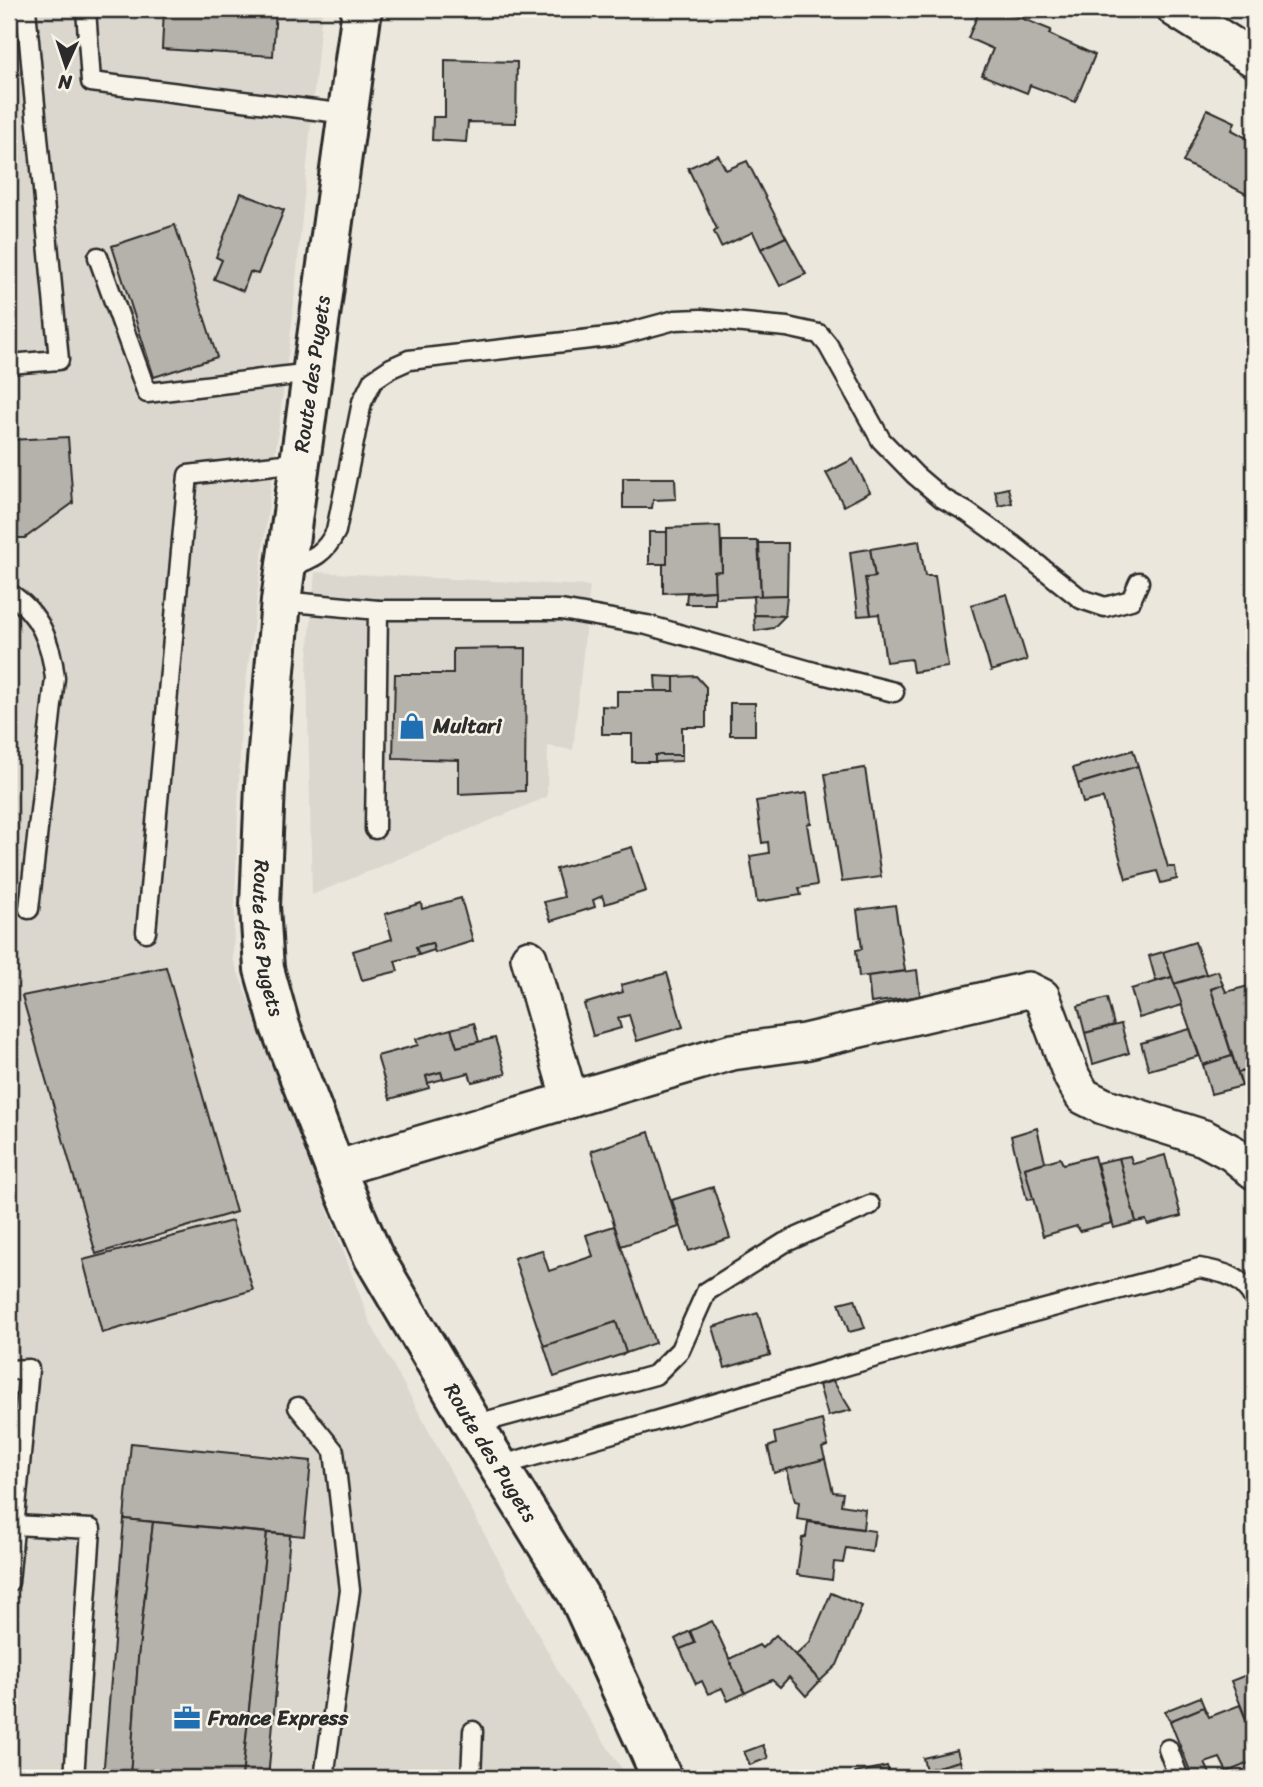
<svg xmlns="http://www.w3.org/2000/svg" width="1263" height="1787" viewBox="0 0 1263 1787" font-family="Sriracha,sans-serif">
<style>
.built{fill:#dbd7ce}
.building{fill:#b5b2ab;stroke:#2b2b2b;stroke-width:2}
.lines{fill:none;stroke-linecap:round;stroke-linejoin:round}
.service-casing{stroke:#2b2b2b;stroke-width:23}
.minor-casing{stroke:#2b2b2b;stroke-width:40}
.secondary-casing{stroke:#2b2b2b;stroke-width:44}
.service{stroke:#f7f3e8;stroke-width:18}
.minor{stroke:#f7f3e8;stroke-width:35}
.secondary{stroke:#f7f3e8;stroke-width:38}
.labels{text-anchor:middle;stroke-width:5;stroke-linejoin:round;paint-order:stroke}
.street-label{font-size:21px;fill:#2b2b2b;stroke:#f7f3e8}
.poi-label{font-size:21px;font-weight:bold;fill:#2b2b2b;stroke:#f7f3e8;text-anchor:start}
</style>
<rect width="100%" height="100%" fill="#ebe7dd"/>
<filter id="ink" filterUnits="userSpaceOnUse"><feTurbulence type="fractalNoise" baseFrequency=".0143" numOctaves="2"/><feDisplacementMap in="SourceGraphic" scale="14" xChannelSelector="R" yChannelSelector="G"/><feConvolveMatrix kernelMatrix="1 2 1 2 8 2 1 2 1" color-interpolation-filters="sRGB"/></filter>
<g filter="url(#ink)">
<!-- built -->
<g class="built">
<polygon points="9,9 322,9 292,323 241,722 233,959 370,1322 561,1676 628,1778 9,1778"/>
<polygon points="315,572 590,586 573,750 548,746 547,797 312,895 307,670"/>
</g>
<!-- building -->
<g class="building">
<polygon points="164,9 276,9 273,56 162,49"/>
<polygon points="980,9 999,9 1051,30 1049,34 1095,55 1075,102 1030,85 1027,93 982,75 993,49 968,38"/>
<polygon points="445,60 517,62 516,123 468,122 466,142 432,140 433,117 445,117"/>
<polygon points="1207,109 1235,122 1232,130 1254,142 1254,187 1250,196 1183,162"/>
<polygon points="718,155 726,170 747,161 786,237 761,249 753,232 721,247 714,232 717,229 688,168"/>
<polygon points="241,193 284,210 258,274 250,272 243,291 214,279 222,260 216,257"/>
<polygon points="175,225 217,357 154,377 112,246"/>
<polygon points="786,237 806,274 780,286 761,249"/>
<polygon points="68,437 73,503 25,538 9,538 9,440"/>
<polygon points="853,459 870,492 844,506 826,473"/>
<polygon points="623,478 675,478 676,499 653,500 652,508 623,508"/>
<polygon points="1008,488 1012,503 999,506 995,491"/>
<polygon points="720,526 722,571 714,572 715,591 663,593 663,564 667,564 667,528"/>
<rect x="649" y="532" width="18" height="32"/>
<polygon points="722,541 758,541 761,596 715,598 714,572 722,571"/>
<polygon points="919,541 925,576 935,576 948,667 913,672 911,659 886,662 879,614 871,615 865,578 875,577 870,549"/>
<polygon points="759,543 788,543 787,595 761,596"/>
<polygon points="870,549 875,577 865,578 871,615 858,616 850,552"/>
<polygon points="715,591 715,604 686,604 687,593"/>
<polygon points="1007,594 1027,660 991,671 971,605"/>
<polygon points="787,595 785,616 754,615 753,596"/>
<polygon points="754,615 785,616 773,628 755,631"/>
<polygon points="526,648 525,791 459,794 459,760 393,758 395,674 453,674 453,649"/>
<polygon points="655,676 674,677 674,691 656,691"/>
<polygon points="696,676 706,687 706,727 682,727 682,755 655,755 655,762 632,762 632,734 602,734 602,706 617,707 617,691 674,691 674,677"/>
<rect x="730" y="703" width="25" height="32"/>
<polygon points="1133,750 1138,766 1078,784 1073,768"/>
<polygon points="655,755 682,755 682,761 655,762"/>
<polygon points="1138,766 1168,867 1175,867 1177,879 1161,883 1157,871 1126,879 1103,798 1083,803 1078,784"/>
<polygon points="865,768 881,877 842,882 825,774"/>
<polygon points="807,793 811,823 807,824 817,885 799,888 801,895 757,902 750,856 769,853 768,842 762,843 756,801"/>
<polygon points="632,847 646,891 605,904 602,896 593,900 595,907 551,921 544,902 564,897 556,869"/>
<polygon points="461,898 473,941 435,953 432,943 416,947 419,955 395,961 398,971 362,980 353,951 392,939 385,914 421,903 422,909"/>
<polygon points="895,905 905,971 859,977 856,950 862,949 857,910"/>
<polygon points="1195,942 1206,974 1174,984 1163,952"/>
<polygon points="432,943 434,950 419,955 416,947"/>
<polygon points="1163,952 1172,977 1156,981 1149,956"/>
<polygon points="166,967 236,1212 96,1254 22,996"/>
<polygon points="917,970 920,996 871,1003 868,976"/>
<polygon points="1218,971 1223,985 1211,989 1232,1056 1203,1065 1174,984"/>
<polygon points="667,973 683,1027 637,1041 629,1015 618,1018 621,1028 593,1036 584,1004 623,992 621,985"/>
<polygon points="1172,977 1182,1005 1139,1018 1131,989"/>
<polygon points="1223,985 1226,992 1252,985 1254,1068 1238,1073 1211,989"/>
<polygon points="1107,998 1114,1025 1085,1033 1078,1006"/>
<polygon points="474,1023 479,1042 457,1047 451,1029"/>
<polygon points="1121,1024 1129,1053 1093,1064 1085,1033"/>
<polygon points="451,1029 457,1047 495,1038 506,1074 472,1082 469,1073 443,1079 441,1072 426,1076 429,1088 390,1099 377,1056 418,1045 416,1039"/>
<polygon points="1190,1029 1199,1056 1149,1070 1141,1043"/>
<polygon points="1232,1056 1242,1086 1211,1094 1203,1065"/>
<polygon points="1254,1068 1254,1082 1242,1086 1238,1073"/>
<polygon points="441,1072 443,1079 428,1083 426,1076"/>
<polygon points="1037,1128 1045,1162 1025,1168 1034,1199 1027,1200 1011,1136"/>
<polygon points="649,1132 679,1227 621,1246 591,1151"/>
<polygon points="1165,1155 1181,1216 1148,1225 1146,1220 1136,1222 1119,1158 1130,1156 1133,1164"/>
<polygon points="1094,1156 1112,1223 1080,1231 1077,1226 1043,1236 1025,1168 1060,1158 1063,1164"/>
<polygon points="1119,1158 1136,1222 1114,1228 1097,1163"/>
<polygon points="713,1187 730,1238 689,1251 672,1200"/>
<polygon points="232,1221 253,1290 102,1333 83,1260"/>
<polygon points="614,1226 655,1343 626,1353 616,1322 544,1346 514,1258 542,1250 549,1271 593,1256 586,1235"/>
<polygon points="855,1299 865,1328 849,1332 839,1303"/>
<polygon points="758,1313 770,1355 725,1368 713,1327"/>
<polygon points="616,1322 626,1353 554,1377 544,1346"/>
<polygon points="833,1381 851,1410 828,1416 819,1385"/>
<polygon points="822,1420 828,1446 822,1448 825,1459 774,1473 768,1447 776,1444 774,1433"/>
<polygon points="131,1443 311,1461 304,1536 124,1519"/>
<polygon points="825,1459 833,1492 843,1493 841,1505 865,1509 863,1529 797,1519 799,1502 795,1501 787,1469"/>
<polygon points="124,1519 153,1522 138,1659 130,1778 103,1778"/>
<polygon points="153,1522 267,1533 242,1778 130,1778 138,1659"/>
<polygon points="808,1522 875,1531 872,1552 846,1548 843,1563 834,1562 832,1580 797,1575 802,1538 806,1537"/>
<polygon points="267,1533 290,1535 268,1778 242,1778"/>
<polygon points="831,1593 862,1606 837,1665 820,1681 796,1655 810,1642"/>
<polygon points="712,1621 745,1693 728,1701 722,1688 708,1694 702,1681 696,1684 680,1649 695,1643 690,1631"/>
<polygon points="690,1631 695,1643 680,1649 675,1639"/>
<polygon points="776,1635 820,1681 806,1696 789,1677 780,1687 772,1680 745,1693 729,1659 759,1645 762,1648"/>
<polygon points="1254,1672 1254,1735 1253,1736 1231,1681"/>
<polygon points="1200,1697 1204,1707 1170,1721 1165,1711"/>
<polygon points="1240,1705 1254,1740 1254,1761 1227,1772 1220,1758 1205,1763 1212,1778 1193,1778 1170,1721 1204,1707 1209,1717"/>
<polygon points="763,1745 768,1758 750,1765 744,1752"/>
<polygon points="957,1750 960,1761 926,1770 923,1758"/>
<polygon points="960,1761 965,1778 928,1778 926,1770"/>
<polygon points="887,1766 891,1778 856,1778 855,1773"/>
</g>
<g class="lines">
<defs>
<g id="service">
<polyline points="86,9 91,82 347,114"/>
<polyline points="98,257 147,393 311,373"/>
<polyline points="9,364 59,360 26,9"/>
<path d="M285,569C311,559 324,556 336,531L362,402L373,380L391,368L409,360L616,336L675,320L701,319L787,327L819,334L828,345L881,440L915,475L942,498L967,512L1012,544L1081,599L1105,607L1131,600L1139,582"/>
<path d="M9,593C40,613 51,642 55,678L29,909"/>
<polyline points="281,601 378,610 375,829"/>
<polyline points="378,610 561,610 647,625 814,672 894,692"/>
<polyline points="146,932 188,475 300,462"/>
<polyline points="9,1370 29,1369 9,1582"/>
<polyline points="298,1407 334,1451 350,1590 324,1778"/>
<polyline points="473,1425 655,1375 680,1350 706,1292 784,1243 870,1205"/>
<path d="M499,1466L1004,1320L1199,1268C1223,1272 1242,1276 1254,1299"/>
<polyline points="14,1525 91,1529 74,1778"/>
<polyline points="1168,1749 1179,1778"/>
<polyline points="471,1778 473,1731"/>
</g>
<g id="minor">
<polyline points="1175,9 1254,59"/>
<polyline points="529,958 570,1100"/>
<polyline points="335,1169 732,1052 804,1042 1028,990 1042,997 1072,1077 1083,1096 1103,1106 1204,1138 1232,1153 1254,1171"/>
</g>
<g id="secondary">
<path id="s1" d="M362,9L281,601L265,785L260,906L264,969L280,1026L335,1169L373,1256L473,1425L579,1596L662,1778"/>
</g>
</defs>
<!-- service casing -->
<use href="#service" class="service-casing"/>
<!-- minor casing -->
<use href="#minor" class="minor-casing"/>
<!-- secondary casing -->
<use href="#secondary" class="secondary-casing"/>
<!-- service -->
<use href="#service" class="service"/>
<!-- minor -->
<use href="#minor" class="minor"/>
<!-- secondary -->
<use href="#secondary" class="secondary"/>
</g>
</g>
<!-- icons -->
<defs>
<symbol id="shop-bare" viewBox="-9 -9 18 18"><path d="M-5-2.5h2.3a2.7 3.5 0 0 1 5.4 0H5L5.5 6h-11ZM-1.5-2.5h3a1.5 2.3 0 0 0-3 0Z" fill="#1f6fb2" stroke="#f7f3e8" stroke-width="2.5" paint-order="stroke"/></symbol>
<symbol id="office-bare" viewBox="-9 -9 18 18"><path d="M-6-3h4V-5.5h4V-3h4V5H-6ZM-1-4.5V-3h2v-1.5ZM-6 0V1H6V0Z" fill="#1f6fb2" stroke="#f7f3e8" stroke-width="2.5" paint-order="stroke"/></symbol>
</defs>
<g fill-rule="evenodd">
<use href="#shop-bare" x="393" y="707" width="38" height="38"/>
<use href="#office-bare" x="168" y="1699" width="38" height="38"/>
</g>
<g class="labels">
<!-- street labels -->
<g class="street-label">
<text transform="translate(312 374) rotate(-82)" y="7">Route des Pugets</text>
<text dy="7" stroke="none"><textPath href="#s1" startOffset="936">Route des Pugets</textPath></text>
<text dy="7" stroke="none"><textPath href="#s1" startOffset="1503">Route des Pugets</textPath></text>
</g>
<!-- poi labels -->
<g class="poi-label">
<text x="433" y="733">Multari</text>
<text x="208" y="1725">France Express</text>
</g>
</g>
<!-- margin -->
<rect width="1263" height="1787" fill="none" stroke="#f7f3e8" stroke-width="35"/>
<rect x="18" y="18" width="1228" height="1752" fill="none" stroke="#2b2b2b" stroke-width="2.5" filter="url(#ink)"/>
<!-- north arrow -->
<g transform="translate(66 66) rotate(183)" stroke="#f7f3e8" stroke-width="5" paint-order="stroke">
<path d="M0-5L12 26L0 18L-12 26Z" fill="#2b2b2b"/>
<text y="-10" font-size="19" font-weight="bold" text-anchor="middle" fill="#2b2b2b">N</text>
</g>
</svg>
